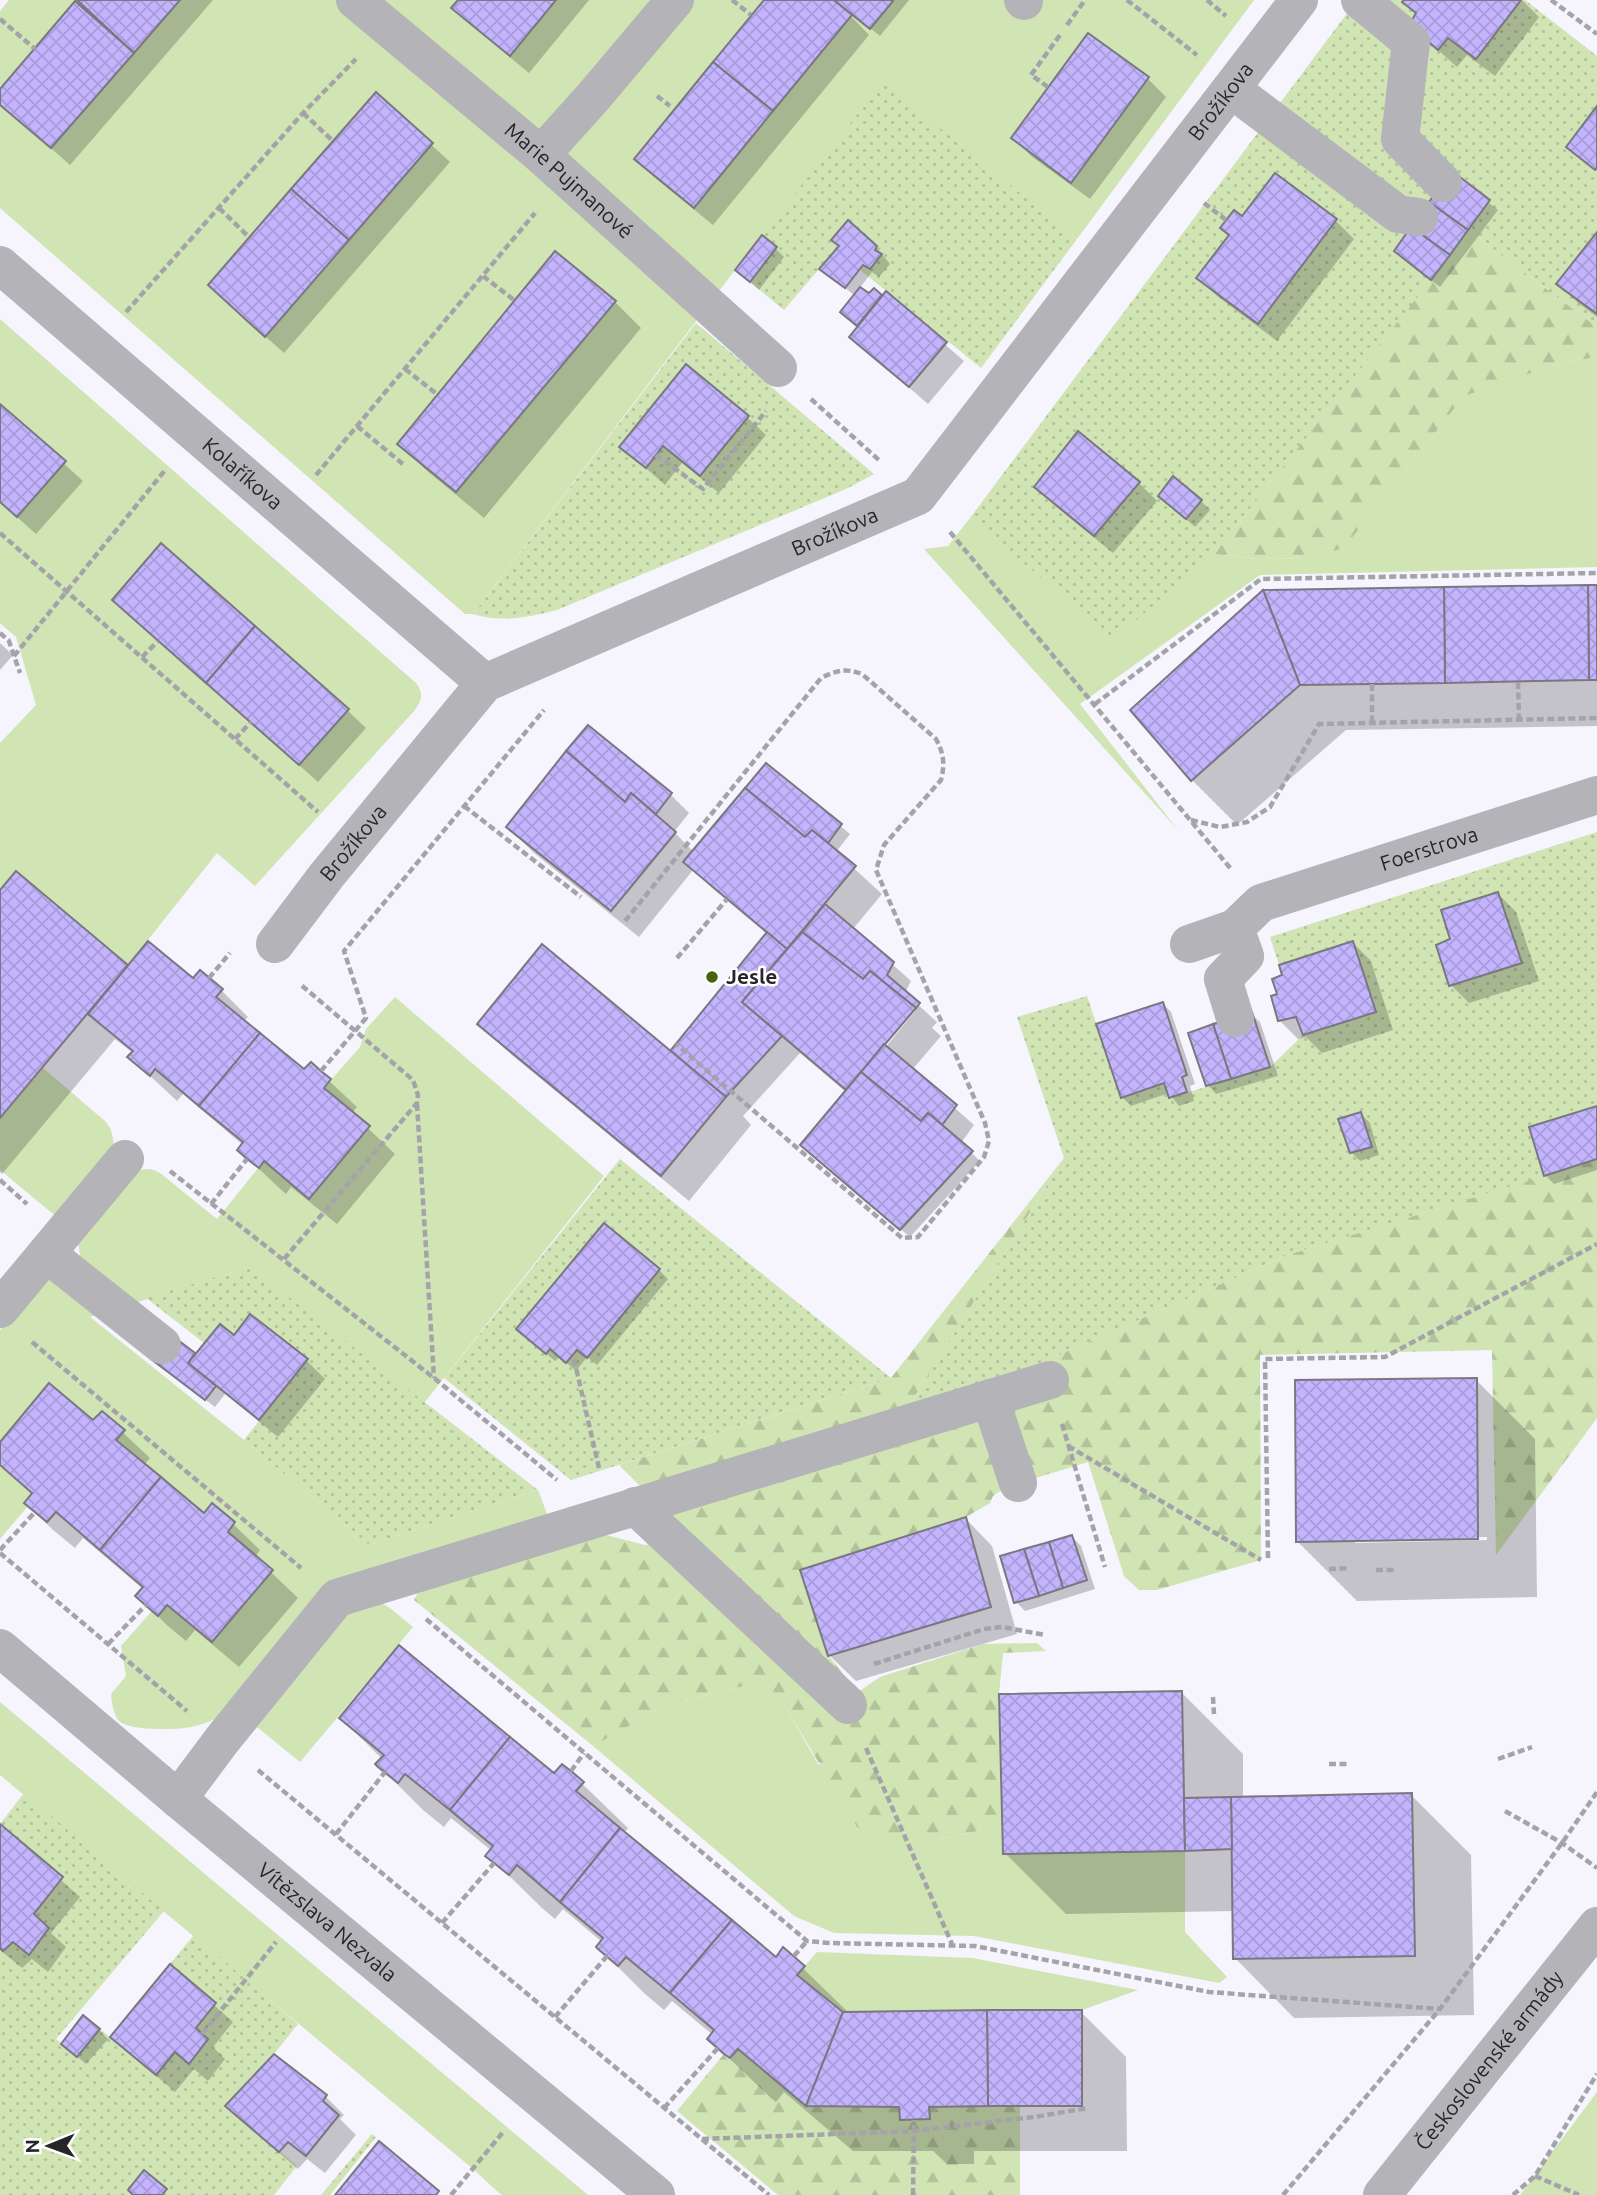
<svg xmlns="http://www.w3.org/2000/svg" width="1597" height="2195" viewBox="0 0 1597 2195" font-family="Ubuntu,sans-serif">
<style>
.green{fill:#d0e4b4}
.forest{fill:url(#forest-firs)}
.garden{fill:url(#garden-dots)}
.shadow{fill:#0003;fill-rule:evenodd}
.building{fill:url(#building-cross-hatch);stroke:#797880;stroke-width:2}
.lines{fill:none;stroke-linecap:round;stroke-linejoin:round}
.path{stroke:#a5a3aa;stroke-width:4.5;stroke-dasharray:7 3.5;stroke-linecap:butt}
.minor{stroke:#b4b3b7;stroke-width:38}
.poi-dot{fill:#496312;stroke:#fff;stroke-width:2.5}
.labels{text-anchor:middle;stroke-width:5;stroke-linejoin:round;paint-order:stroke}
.street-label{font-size:21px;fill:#262529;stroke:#fff}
.poi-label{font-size:21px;font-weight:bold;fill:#262529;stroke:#fff;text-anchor:start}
</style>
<defs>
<pattern id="forest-firs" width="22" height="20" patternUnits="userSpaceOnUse" patternTransform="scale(1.75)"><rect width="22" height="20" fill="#d0e4b4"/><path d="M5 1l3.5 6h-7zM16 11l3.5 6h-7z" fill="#b2c39b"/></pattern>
<pattern id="garden-dots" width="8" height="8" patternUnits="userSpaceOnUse" patternTransform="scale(1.75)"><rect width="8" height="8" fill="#d0e4b4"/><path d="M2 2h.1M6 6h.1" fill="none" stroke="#b2c39b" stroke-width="1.8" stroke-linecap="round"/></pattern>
<pattern id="building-cross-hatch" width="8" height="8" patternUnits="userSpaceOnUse" patternTransform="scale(1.75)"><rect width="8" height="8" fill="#c4b4fe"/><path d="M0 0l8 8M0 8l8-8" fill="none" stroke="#a89bda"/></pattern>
</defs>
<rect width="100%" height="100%" fill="#f6f4fd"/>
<!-- green -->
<g class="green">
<polygon points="9,0 1254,0 1077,239 883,83 735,270 473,614 465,614 0,208 0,11"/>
<path d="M0,319L416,683C424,694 422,699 415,710L255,886L217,853L128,965L17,871L0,890V743L36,705L16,637L0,623Z"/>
<polygon points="1597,357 1597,567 1260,575 1080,704 1178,830 924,549 948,546 970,518 1114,638 1214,554 1258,559 1310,558 1344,548 1464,395 1561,363"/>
<path d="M395,997L604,1176L424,1403L250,1267L90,1317L244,1440L369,1545L538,1490L549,1519L357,1578L228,1713C216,1719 204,1724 191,1727C177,1730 129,1731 119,1721C113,1714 112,1703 111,1694L126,1676L121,1646L152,1611L167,1605L212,1642L272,1570L116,1440L125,1430L102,1411L93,1420L49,1384L0,1442V1330L44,1281L62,1277L80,1255L78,1243L137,1172C145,1167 153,1169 160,1173L217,1219L264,1161L310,1199L370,1126L324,1088L360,1047L366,1029Z"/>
<polygon points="43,1068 106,1122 111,1130 115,1149 58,1218 0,1170 0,1118"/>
<polygon points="0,1465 32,1493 24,1503 28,1506 0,1539"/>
<polygon points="378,1601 390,1608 413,1627 300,1762 257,1727 353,1608"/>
<polygon points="752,1684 785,1706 818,1764 938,1839 1002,1826 1003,1854 1185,1851 1185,1932 1227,1977 1219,1983 974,1936 834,1933 794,1916 593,1746 669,1704"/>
<polygon points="0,1702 588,2195 502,2195 498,2192 473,2169 0,1775"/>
<polygon points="817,1952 972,1958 1138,1990 1082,2010 843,2012 797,1975"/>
<polygon points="1597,2092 1597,2195 1520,2195"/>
</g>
<!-- forest -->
<g class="forest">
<polygon points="1468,230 1597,327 1597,357 1561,363 1464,396 1344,548 1310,558 1258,559 1214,554"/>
<polygon points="1064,1158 897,1425 1287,1255 1597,1159 1597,1418 1496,1555 1492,1350 1260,1355 1261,1560 1157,1590 1139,1590 1124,1576 1088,1462 1006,1487 993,1496 990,1503 966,1517 800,1570 828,1655 858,1692 880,1677 983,1644 1037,1643 1046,1651 1003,1653 999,1694 1002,1826 938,1839 880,1838 857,1827 785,1706 752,1684 669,1704 593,1746 414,1600 421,1587 602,1534 645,1545 688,1539 685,1531 619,1465 891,1378"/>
<polygon points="738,2049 807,2106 899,2107 900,2120 929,2119 929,2107 1020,2106 1020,2195 778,2195 677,2111 724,2054"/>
</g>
<!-- garden -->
<g class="garden">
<polygon points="1357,0 1404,0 1402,2 1416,13 1409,25 1438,50 1448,38 1476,59 1521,0 1525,0 1597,56 1597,327 1468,230 1490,200 1452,172 1394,251 1431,280 1214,554 1114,639 970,518"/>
<polygon points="883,82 1077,239 981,368 859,269 863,265 870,269 882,254 875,250 877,245 848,221 832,240 839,246 784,310 750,282 776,247 762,235"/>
<path d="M696,323L874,474L846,489L557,610C529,617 501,623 473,614Z"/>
<polygon points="1597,832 1597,1106 1529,1127 1544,1176 1287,1255 896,1426 1064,1158 1017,1017 1087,996 1121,1098 1164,1083 1170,1098 1270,1067 1303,1035 1375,1012 1353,941 1279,965 1270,937"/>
<polygon points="620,1159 891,1378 571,1480 444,1378"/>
<polygon points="250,1267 538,1490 369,1545 244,1440 308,1359 251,1314 234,1335 220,1324 204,1343 146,1298"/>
<polygon points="24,1793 164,1911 56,2039 77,2056 100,2029 156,2075 175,2052 190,2064 208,2040 196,2028 216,2003 170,1964 194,1935 298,2024 274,2054 226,2106 297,2166 274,2195 162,2195 166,2189 144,2170 128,2190 133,2195 0,2195 0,1948 4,1951 13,1942 29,1954 34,1914 63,1877 0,1824"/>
<polygon points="372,2134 376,2137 330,2195 321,2195"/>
</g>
<!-- shadow -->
<g class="shadow">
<polygon points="79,0 213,0 70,165 0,103 0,92"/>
<polygon points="460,0 589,0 529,73 472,26 454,8"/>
<polygon points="766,0 909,0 880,36 851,13 849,14 869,35 713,225 654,177 636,158"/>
<polygon points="1406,0 1522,0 1539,17 1495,76 1467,55 1457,67 1429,42 1417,15 1404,2"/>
<polygon points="1148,79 1166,97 1090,199 1031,156 1013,137"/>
<polygon points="376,94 450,162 284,353 228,303"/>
<polygon points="1452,174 1498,210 1440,287 1405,259"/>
<polygon points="1243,218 1336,221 1354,239 1277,341 1217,296 1199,278"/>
<polygon points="1597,235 1597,317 1577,302 1559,284"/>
<polygon points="876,247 890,264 879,277 872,272 859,289 870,296 874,291 883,298 886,293 964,361 928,404 851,337 859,327 851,321 855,296 822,269"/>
<polygon points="775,248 784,257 759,290 737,270"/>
<polygon points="615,302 641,328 484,518 426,470 399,444"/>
<polygon points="0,406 83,481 36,534 0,502"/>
<polygon points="747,417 766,435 719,493 682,463 665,485 622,447"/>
<polygon points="1139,483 1157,501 1113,553 1054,505 1036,487"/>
<polygon points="1201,501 1210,510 1195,527 1169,504"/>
<polygon points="1597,586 1597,726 1346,730 1237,825 1192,780 1132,710"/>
<polygon points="114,600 347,710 366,728 318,782"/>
<polygon points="0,643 13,655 0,670"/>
<path d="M588,728L671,795L689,813L674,832L694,852L766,765L850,834L836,852L882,894L853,929L911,981L905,993L937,1022L932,1028L941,1036L912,1070L974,1125L961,1143L980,1161L910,1237L811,1154L846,1092L800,1053L743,1116L751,1125L689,1201L506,1050L479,1024L671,1053L767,934L712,888L693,870L639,937L534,853L508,827ZM913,1009L915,1011L885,1048L882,1045Z"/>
<polygon points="17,873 129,967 193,980 221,990 248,1017 243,1022 304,1072 311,1064 357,1107 352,1113 395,1154 337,1224 291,1187 286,1194 276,1185 239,1150 243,1145 183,1094 177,1101 130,1057 133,1053 115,1039 2,1174 0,1172 0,893"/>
<polygon points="1498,894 1516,912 1539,981 1469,1003 1451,985"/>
<polygon points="1353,943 1371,961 1393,1030 1322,1053 1306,1037 1298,1039 1280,1021"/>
<polygon points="1163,1004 1171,1012 1195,1084 1190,1086 1194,1101 1179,1106 1169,1093 1131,1106 1122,1097"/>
<polygon points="1251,1014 1260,1022 1278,1076 1216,1094 1208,1085"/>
<polygon points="1597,1108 1597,1170 1554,1184 1545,1175"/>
<polygon points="1361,1114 1370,1123 1379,1155 1360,1161 1351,1152"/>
<polygon points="659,1270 668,1279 597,1365 587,1357 576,1371 560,1357 555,1361 527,1338"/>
<polygon points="171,1336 196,1356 234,1337 307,1361 325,1379 278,1437 225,1394 215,1407 162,1367"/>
<path d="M1476,1380L1535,1439L1537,1597L1357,1601L1298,1542ZM1487,1537V1540L1355,1543V1539Z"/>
<polygon points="102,1413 150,1458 144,1465 205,1515 233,1524 260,1550 255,1557 298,1598 239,1667 195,1630 186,1641 168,1626 137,1596 143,1589 83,1538 75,1548 53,1530 26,1503 33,1495 0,1465 0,1445 93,1423"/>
<polygon points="966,1519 992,1546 1017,1634 856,1681 829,1655"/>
<polygon points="1072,1537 1081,1546 1095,1589 1025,1611 1016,1602"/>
<polygon points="1181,1692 1243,1754 1243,1798 1411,1795 1471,1855 1474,2015 1294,2018 1235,1958 1234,1911 1066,1914 1005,1853"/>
<polygon points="341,1718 554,1775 570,1772 628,1828 624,1833 776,1959 784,1950 850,2014 1081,2012 1126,2057 1127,2151 974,2151 974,2164 947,2164 933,2151 853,2151 784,2092 776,2102 772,2099 709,2039 713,2035 672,2001 664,2010 645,1994 599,1948 602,1942 563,1909 555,1919 542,1908 488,1855 492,1851 451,1818 444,1827 423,1810 377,1764 382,1759"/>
<polygon points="0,1826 80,1897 51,1933 66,1947 48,1972 32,1959 22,1968 0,1950"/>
<polygon points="170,1966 233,2022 213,2047 225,2059 208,2081 194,2069 175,2092 112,2037"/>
<polygon points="99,2030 108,2039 86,2064 72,2052"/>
<polygon points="326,2097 344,2115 340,2119 356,2135 325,2173 307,2159 298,2169 246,2124"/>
</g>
<!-- building -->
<g class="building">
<polygon points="77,0 180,0 134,53"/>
<polygon points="458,0 556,0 510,56 451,8"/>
<polygon points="764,0 834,0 852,15 773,111 713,62"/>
<polygon points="834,0 891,0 893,1 870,29"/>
<polygon points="1404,0 1521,0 1476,59 1448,38 1438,50 1409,25 1416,13 1402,2"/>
<polygon points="75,1 134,53 51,148 0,105 0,89"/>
<polygon points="1088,33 1149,77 1071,183 1011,138"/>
<polygon points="713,62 773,111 694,208 634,159"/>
<polygon points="376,92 433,143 349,240 291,189"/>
<polygon points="1597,106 1597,168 1595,170 1566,147"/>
<polygon points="1452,171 1490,200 1468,230 1429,202"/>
<polygon points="1275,173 1337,219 1258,324 1196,278 1229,235 1220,228 1234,210 1242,216"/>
<polygon points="291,189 349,240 265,337 208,285"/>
<polygon points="1429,202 1468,230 1450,255 1411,227"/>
<polygon points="848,220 877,246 875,250 882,254 870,269 863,265 845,288 819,269 839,246 831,240"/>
<polygon points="1411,227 1450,255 1431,280 1394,251"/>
<polygon points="1597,232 1597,314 1556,284"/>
<polygon points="762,235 777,247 750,282 735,270"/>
<polygon points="555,251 616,301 456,492 397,444"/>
<polygon points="860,287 869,293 874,288 882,295 857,326 840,312"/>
<polygon points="886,291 947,342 909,387 849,337"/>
<polygon points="686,364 749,416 700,476 663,446 646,468 619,447"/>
<polygon points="0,404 66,461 17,517 0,502"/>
<polygon points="1078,431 1140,482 1094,536 1034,487"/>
<polygon points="1173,476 1202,500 1186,519 1158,496"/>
<polygon points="161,543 255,626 206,683 112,600"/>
<polygon points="1588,585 1597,585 1597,680 1589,680"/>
<polygon points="1588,585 1589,680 1445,683 1444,587"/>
<polygon points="1444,587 1445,683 1300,685 1263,590"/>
<polygon points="1263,590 1300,685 1191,781 1130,710"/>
<polygon points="255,626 349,709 299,765 206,683"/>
<polygon points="588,725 672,793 656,814 631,793 625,802 566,751"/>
<polygon points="566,751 625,802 631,793 676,832 611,911 506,827"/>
<polygon points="766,763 842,824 828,843 812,830 805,837 745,788"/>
<polygon points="745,788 805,837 812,830 856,866 787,949 683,862"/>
<polygon points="16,871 128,965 0,1118 0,890"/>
<polygon points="1498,892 1522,963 1449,986 1436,945 1450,939 1441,910"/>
<polygon points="825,904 894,962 887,975 920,1003 916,1008 870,971 863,979 802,932"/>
<polygon points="767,932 787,949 742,1002 782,1036 726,1097 670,1051"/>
<polygon points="802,932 863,979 870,971 916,1008 846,1090 742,1002"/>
<polygon points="148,941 193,978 200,970 223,989 216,997 260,1033 199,1106 155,1069 150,1076 127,1057 133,1051 88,1014"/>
<polygon points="1353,941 1376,1012 1303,1035 1296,1017 1278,1021 1271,996 1277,994 1272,979 1282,975 1279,965"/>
<polygon points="542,944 726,1097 661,1176 477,1024"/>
<polygon points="1163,1002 1187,1075 1182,1077 1187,1092 1169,1098 1164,1083 1121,1098 1096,1024"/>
<polygon points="1252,1012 1270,1067 1231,1079 1213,1024"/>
<polygon points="1213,1024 1231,1079 1206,1086 1188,1033"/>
<polygon points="260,1033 304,1069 311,1062 321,1071 331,1079 324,1088 370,1126 309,1199 264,1161 259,1168 247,1159 237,1150 243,1142 199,1106"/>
<polygon points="884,1044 957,1105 942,1125 928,1113 921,1121 861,1072"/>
<polygon points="861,1072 921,1121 928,1113 973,1151 900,1230 800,1145"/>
<polygon points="1597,1106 1597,1159 1544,1176 1529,1127"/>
<polygon points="1361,1112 1372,1147 1350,1153 1338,1119"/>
<polygon points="604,1223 660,1269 587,1358 577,1350 566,1363 550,1349 546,1354 516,1329"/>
<polygon points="250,1314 308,1359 259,1420 188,1363 220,1324 234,1335"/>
<polygon points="170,1334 195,1353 188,1363 216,1386 205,1400 151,1359"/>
<polygon points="1477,1378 1478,1539 1296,1542 1295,1380"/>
<polygon points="49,1383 93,1420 102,1411 125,1430 116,1440 161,1477 100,1550 56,1512 47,1522 24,1503 32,1493 0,1465 0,1442"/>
<polygon points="161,1477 204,1513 212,1503 235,1522 228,1532 273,1570 212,1642 167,1605 158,1616 152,1611 135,1596 143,1587 100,1550"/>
<polygon points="966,1517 991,1607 828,1656 800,1570"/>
<polygon points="1072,1535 1087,1580 1063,1588 1049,1542"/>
<polygon points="1049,1542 1063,1588 1039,1596 1024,1549"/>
<polygon points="1024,1549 1039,1596 1014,1603 1000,1556"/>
<polygon points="399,1645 510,1737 450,1810 405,1774 398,1783 378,1767 375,1764 384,1755 339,1718"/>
<polygon points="1182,1691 1185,1851 1003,1854 999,1694"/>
<polygon points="510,1737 554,1773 562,1764 571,1771 584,1782 576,1791 620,1828 560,1902 517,1865 509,1875 494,1863 485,1856 493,1846 450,1810"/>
<polygon points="1412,1793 1415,1956 1233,1959 1231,1797"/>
<polygon points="1231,1797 1232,1849 1185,1851 1184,1798"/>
<polygon points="0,1824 63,1877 34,1914 49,1928 29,1955 13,1942 3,1951 0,1948"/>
<polygon points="620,1828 732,1920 670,1993 626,1957 618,1966 598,1949 596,1947 603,1938 560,1902"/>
<polygon points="732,1920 776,1957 783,1947 805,1966 797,1975 843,2012 806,2106 738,2049 730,2058 724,2054 707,2039 714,2030 670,1993"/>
<polygon points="170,1964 216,2003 196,2028 208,2039 189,2064 175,2052 156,2075 110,2037"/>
<polygon points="987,2010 1082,2010 1082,2106 988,2106"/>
<polygon points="987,2010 988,2106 929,2107 930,2119 900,2120 899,2107 806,2106 843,2012"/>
<polygon points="83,2015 100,2029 77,2057 61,2044"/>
<polygon points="274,2054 327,2095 323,2101 339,2115 306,2156 288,2142 279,2152 225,2106"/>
<polygon points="379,2141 439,2191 436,2195 335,2195"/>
<polygon points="144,2170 167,2189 162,2195 133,2195 128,2190"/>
</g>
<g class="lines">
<!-- path -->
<g class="path">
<polyline points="732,0 751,15"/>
<polyline points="1127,0 1197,55"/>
<polyline points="1207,0 1226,16"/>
<polyline points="1551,0 1597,34"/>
<polyline points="0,19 35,49"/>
<polyline points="1067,25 1085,0"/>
<polyline points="1048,87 1031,75 1060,35"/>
<polyline points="657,96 670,106"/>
<polyline points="303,113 333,141"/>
<polyline points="1204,203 1226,220"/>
<polyline points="219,208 249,237"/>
<polyline points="483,276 514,300"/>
<polyline points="126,312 303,113 356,59"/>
<polyline points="405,369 438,395"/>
<polyline points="811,399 880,461"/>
<polyline points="357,426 404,465"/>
<polyline points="656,455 703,489 766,411"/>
<polyline points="316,475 535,213"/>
<polyline points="950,532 1231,869"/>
<polyline points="0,533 318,812"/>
<polyline points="0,633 9,641 20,673"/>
<polyline points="14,656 166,469"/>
<polyline points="142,657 158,641"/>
<polyline points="1518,682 1519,719"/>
<polyline points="1372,684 1372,723"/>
<polyline points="1095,704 1261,579 1597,573"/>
<polyline points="235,739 251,722"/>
<polyline points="464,806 581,897"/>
<polyline points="1191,820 1220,827 1247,822 1270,807 1319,724 1597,718"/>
<path d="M625,921L821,678C837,670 846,668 862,674L936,739C944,754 945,764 941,780L884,845L876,870L985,1123L989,1141L984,1157L918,1237L902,1238L676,1044"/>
<polyline points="677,958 727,899"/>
<polyline points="209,978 230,953"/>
<polyline points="321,1071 366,1018 344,951 544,710"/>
<polyline points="417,1104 434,1378"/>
<polyline points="170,1171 434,1378 557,1480"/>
<polyline points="0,1180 27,1204"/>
<polyline points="211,1204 247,1159"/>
<polyline points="284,1259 417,1103 418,1095 413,1080 300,984"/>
<polyline points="32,1342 301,1568"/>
<polyline points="574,1359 599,1468"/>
<polyline points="1062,1424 1105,1567"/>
<polyline points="1068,1446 1261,1560"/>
<polyline points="0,1550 35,1512"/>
<polyline points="0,1553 187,1711"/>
<polyline points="1268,1558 1265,1359 1385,1357 1597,1244"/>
<polyline points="1329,1569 1350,1568"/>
<polyline points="1376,1570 1397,1570"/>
<polyline points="426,1619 807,1941 829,1943 975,1946 1209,1992 1440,2009"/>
<polyline points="108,1644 146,1605"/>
<polyline points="874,1664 984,1629 1002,1627 1045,1635"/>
<polyline points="1213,1697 1214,1714"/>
<polyline points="866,1748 952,1944"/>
<polyline points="1498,1759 1532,1747"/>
<polyline points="1329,1764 1347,1764"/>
<polyline points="258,1770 769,2195"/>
<polyline points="571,1771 584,1753"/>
<polyline points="1505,1811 1562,1843 1597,1868"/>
<polyline points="336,1834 385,1772"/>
<polyline points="442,1923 494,1863"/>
<polyline points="794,1956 807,1941"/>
<polyline points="555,2017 607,1956"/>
<polyline points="202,2034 276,1942"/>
<polyline points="664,2108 718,2048"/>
<polyline points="702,2139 914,2131 1034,2117 1088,2108"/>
<polyline points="1535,2176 1579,2195"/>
<polyline points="451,2195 504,2131"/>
<polyline points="913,2195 914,2120"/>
<polyline points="1283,2195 1440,2009 1562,1843 1597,1792"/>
<polyline points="1513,2195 1535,2176 1597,2074"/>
</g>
<!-- minor -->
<g class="minor">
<path id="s1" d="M355,0L541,155L778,368"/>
<polyline points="1023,0 1024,1"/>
<polyline points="1360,0 1411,42 1400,139 1443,183"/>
<polyline points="1231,89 1398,214 1419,217"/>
<polyline points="541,155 594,96 675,0"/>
<path id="s2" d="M0,265L485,683"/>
<path id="s3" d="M275,944L327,875L485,683L918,496L1299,0"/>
<polyline points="1189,944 1235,928"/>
<path id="s4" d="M1235,1018L1223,979L1245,956L1235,928L1261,903L1597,795"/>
<polyline points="47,1254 162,1345"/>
<polyline points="0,1309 125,1159"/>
<polyline points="990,1398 1018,1483"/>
<polyline points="635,1506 848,1705"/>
<path id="s5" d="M0,1648L178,1799L656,2195"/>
<polyline points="178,1799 222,1740 337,1598 1050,1380"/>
<path id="s6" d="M1382,2195L1597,1926"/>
</g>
</g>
<!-- markers -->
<circle class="poi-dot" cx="712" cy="977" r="7"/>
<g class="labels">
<!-- street labels -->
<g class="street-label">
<text dy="7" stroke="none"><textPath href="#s3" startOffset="1304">Brožíkova</textPath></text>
<text dy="7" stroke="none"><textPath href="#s1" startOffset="280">Marie Pujmanové</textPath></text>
<text dy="7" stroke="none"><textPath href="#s2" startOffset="320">Kolaříkova</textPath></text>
<text dy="7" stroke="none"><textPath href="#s3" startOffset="716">Brožíkova</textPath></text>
<text dy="7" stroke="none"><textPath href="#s3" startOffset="128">Brožíkova</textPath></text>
<text dy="7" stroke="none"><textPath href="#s4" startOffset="315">Foerstrova</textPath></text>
<text dy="7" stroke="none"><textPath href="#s5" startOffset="427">Vítězslava Nezvala</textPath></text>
<text dy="7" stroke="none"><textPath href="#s6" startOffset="172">Československé armády</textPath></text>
</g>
<!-- poi labels -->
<g class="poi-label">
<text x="726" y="984">Jesle</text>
</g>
</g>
<!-- north arrow -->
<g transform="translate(49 2146) rotate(269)" stroke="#ffffff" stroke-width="5" paint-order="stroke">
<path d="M0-5L12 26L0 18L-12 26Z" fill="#262529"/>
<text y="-10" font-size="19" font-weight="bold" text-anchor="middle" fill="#262529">N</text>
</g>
</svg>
